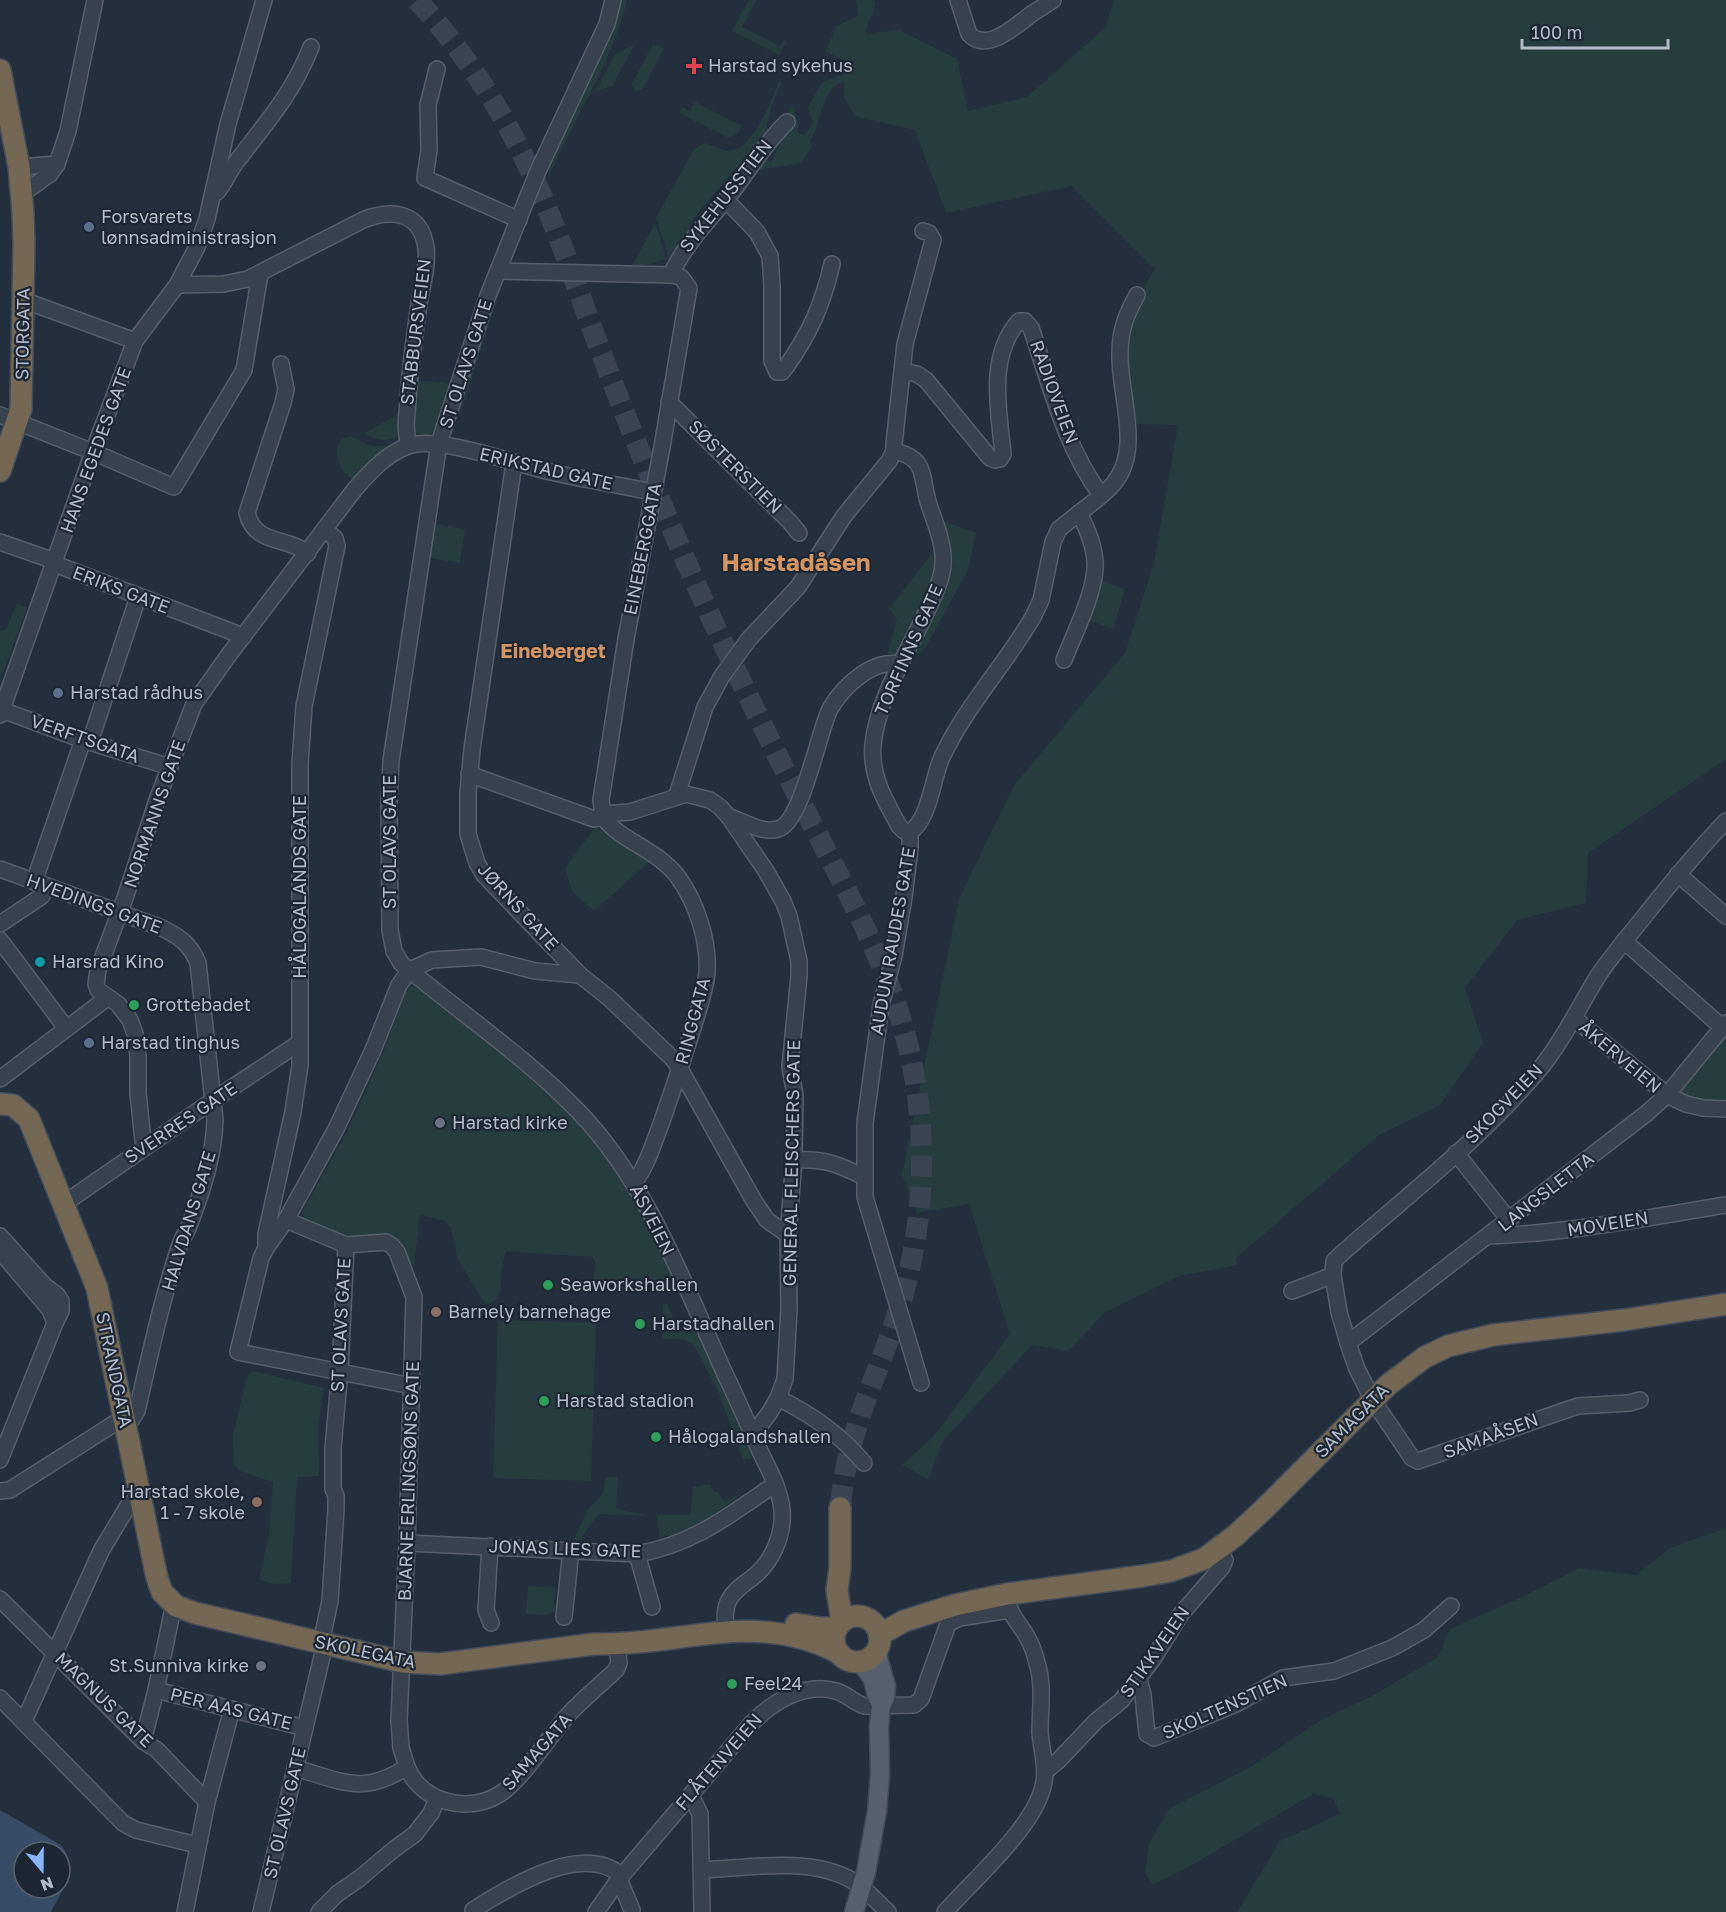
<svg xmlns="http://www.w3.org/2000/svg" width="1726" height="1912" viewBox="0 0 1726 1912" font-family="'Golos Text',sans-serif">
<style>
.green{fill:#263c3f}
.water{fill:#394c67;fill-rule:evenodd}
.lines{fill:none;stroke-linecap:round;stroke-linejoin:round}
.highway-tunnel{stroke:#3a4453;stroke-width:21;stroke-dasharray:21 10;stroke-linecap:butt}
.minor-casing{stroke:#565f6c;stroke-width:18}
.major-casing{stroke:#414a57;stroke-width:21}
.highway-casing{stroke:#434c59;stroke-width:24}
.minor{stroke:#38414e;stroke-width:15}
.major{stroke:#56606e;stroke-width:18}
.highway{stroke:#746855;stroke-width:21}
.health-dot{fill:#e0444e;stroke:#1d2633;stroke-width:2}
.service-dot{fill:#5c6f8a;stroke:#1d2633;stroke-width:2}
.culture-dot{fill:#0f9aa8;stroke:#1d2633;stroke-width:2}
.leisure-dot{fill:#2e9e5b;stroke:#1d2633;stroke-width:2}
.worship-dot{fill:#6b7280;stroke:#1d2633;stroke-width:2}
.education-dot{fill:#8d6e63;stroke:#1d2633;stroke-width:2}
.labels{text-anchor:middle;stroke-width:4.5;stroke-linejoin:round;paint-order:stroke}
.poi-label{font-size:18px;fill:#b4bcc9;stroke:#1d2633;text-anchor:start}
.street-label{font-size:18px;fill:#b4bcc9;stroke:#1d2633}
.neighbourhood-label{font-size:20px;font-weight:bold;fill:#d59563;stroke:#1d2633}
.district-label{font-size:24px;font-weight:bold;fill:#d59563;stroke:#1d2633}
</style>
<rect width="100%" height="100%" fill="#242f3e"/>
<!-- green -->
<g class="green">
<path d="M619,0H627C612,63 574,117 549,177L550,162Z"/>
<polygon points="749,0 756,0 742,27 780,46 784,40 786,43 779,55 732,31"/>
<path d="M856,0H873L875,2C876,14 865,22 866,34L899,30L957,59L968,111L1027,97L1105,28L1114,0H1726V759L1588,853L1586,903L1517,920L1465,988L1483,1043L1440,1105L1379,1135L1236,1258L1238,1265L1179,1276L1104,1313L1069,1351L1032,1345L943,1441L928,1479L902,1465L934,1436L1010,1334L969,1204L917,1213L902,1174L959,899L1013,787L1125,653L1154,563L1178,425L1128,424L1122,322L1155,269L1072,186L946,213L915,130L854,116L844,96V81C820,91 822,122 810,141L812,147L801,163L757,170L762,158L771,162L780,144L774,140L794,127L795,120L788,113L791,107L794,109L799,126L796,132L805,136L813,122L808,107L822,82L842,75L846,67V62L825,51L837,26L859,15Z"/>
<polygon points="635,44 612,86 596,91 614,55"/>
<polygon points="653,44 664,48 643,89 637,91 634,89 632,84"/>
<path d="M780,81L782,82L774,98L762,143L740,173L735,169L689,224L695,230L676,253L669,257L656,218L694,149L705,143C714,146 723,152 733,150C754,147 771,99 780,81Z"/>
<path d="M695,102L742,126C738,133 735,138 727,137L679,113L682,107L690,111Z"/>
<polygon points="655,223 666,259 634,269 633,264"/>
<polygon points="503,282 465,399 456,420 495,294"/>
<polygon points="412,380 454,384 437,430 426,436 415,432 412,428"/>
<path d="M403,406L398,437C387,441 373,441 365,433L395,416Z"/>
<path d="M350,436L371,446H392L354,480C339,473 326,441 350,436Z"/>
<path d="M943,521L976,533L968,570L924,650L918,654L913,653C924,632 954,584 953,562C952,548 949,535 943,521Z"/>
<polygon points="435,524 465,529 460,563 430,558"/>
<polygon points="939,544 939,574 897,655 886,660 897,619 889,609"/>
<polygon points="1098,579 1125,589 1113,629 1084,618"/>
<polygon points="17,604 27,607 0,681 0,631 6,629"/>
<polygon points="595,827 652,859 594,911 572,891 565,868"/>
<path d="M412,986L421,989C502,1053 586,1114 639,1205C652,1227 662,1252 673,1275L666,1284L644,1283V1285L602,1282L593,1284L595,1262L593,1257L506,1251C500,1267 503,1283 498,1299L486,1305L458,1260L451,1228L445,1221L420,1215L414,1264L407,1266L401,1252L349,1241L305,1220L302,1212L348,1130L385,1048L406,991Z"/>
<polygon points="1726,1030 1726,1106 1704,1104 1679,1093 1679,1087"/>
<polygon points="663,1303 667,1304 679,1332 688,1329 696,1330 752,1455 750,1459 743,1459 718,1391 694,1345 685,1340 662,1339"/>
<polygon points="498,1320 596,1323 591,1481 493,1478"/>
<polygon points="253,1371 324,1388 318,1426 319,1476 297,1477 291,1583 275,1584 259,1580 269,1535 273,1482 240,1471 234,1464 233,1436 247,1376"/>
<polygon points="605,1477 618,1477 616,1509 651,1516 598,1514 582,1537 581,1542 574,1540 575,1537 587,1511 603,1493"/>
<path d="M710,1484L715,1493L718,1491L724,1502L736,1495L737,1497C713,1516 690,1531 659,1538L657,1515H690L693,1487Z"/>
<polygon points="1726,1528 1726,1912 1237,1912 1280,1841 1340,1814 1333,1798 1313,1794 1185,1869 1152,1885 1145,1872 1149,1843 1169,1809 1254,1765 1321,1720 1372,1696 1438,1657 1450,1629 1522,1597 1579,1568 1636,1575 1670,1548"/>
<path d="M528,1586L555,1587L554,1606L559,1607C552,1618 538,1614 526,1614Z"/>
</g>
<!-- water -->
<path class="water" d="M0,1810L61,1845C79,1867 62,1891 51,1912H0ZM24,1852H60V1888H24Z"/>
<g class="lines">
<!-- highway-tunnel -->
<path class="highway-tunnel" d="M417,0C463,50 501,108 530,170C556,225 575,282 596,339C627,421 660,502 695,582C730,660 767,736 806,812C862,921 914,1007 921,1134C924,1194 916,1255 898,1312C885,1354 866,1394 854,1436C846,1460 843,1484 840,1508"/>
<defs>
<g id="minor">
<path d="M613,0L607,24L538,171L487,298L439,443L391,761L389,802L390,930L394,951L401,963C460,1013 525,1056 579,1112C649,1185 684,1285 726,1376C738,1401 749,1426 760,1451C769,1470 780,1489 782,1510C784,1536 772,1562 752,1578C744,1584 734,1590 729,1600C724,1609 725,1620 726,1631"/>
<path d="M958,0L969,34C988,54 1017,24 1033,13C1039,9 1046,5 1053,0"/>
<polyline points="437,69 428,105 429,150 425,178 519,220"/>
<polyline points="19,167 57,164"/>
<path d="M217,192C225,183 229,171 237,161C266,123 293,93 311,47"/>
<polyline points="22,194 50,174 57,164 68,131 95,0"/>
<path d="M726,200L757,232L770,256L772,286V361L777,372H782L786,367C811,331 822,306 832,264"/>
<polyline points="499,271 671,275 681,277 689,288 662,447 626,639 601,800 603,817"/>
<path d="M671,275C685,243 711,219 732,192C750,169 765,143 787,122"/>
<path d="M177,285L223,284L248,279L363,220C391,209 421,211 426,248C428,265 423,282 420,298C415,332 410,365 408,400C407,417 404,428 409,445"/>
<polyline points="23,300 135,341"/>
<path d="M281,364L286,389L283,403L247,513C255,545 285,536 308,553"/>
<path d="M902,371L917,374L926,380L990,458L995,460L1000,459L1003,454C999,412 987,356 1019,321H1025L1031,328C1050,384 1065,447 1101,495"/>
<polyline points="669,402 789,521 799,533"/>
<polyline points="0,415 93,452 174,487 244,370 260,274"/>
<polyline points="514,463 472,749 468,793 468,834 477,863 484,875 580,975 609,998 673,1059 680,1069 754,1201 767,1220 788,1235"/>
<path d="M1079,513C1091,504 1105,494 1114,483C1143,449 1118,391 1120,352C1120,330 1127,313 1137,295"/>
<polyline points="0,542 46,558 55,564 235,633 243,637"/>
<polyline points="2,710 83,740 170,767"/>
<polyline points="0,715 93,452 135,341 177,285 197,247 207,219 228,124 264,0"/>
<polyline points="90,742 138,597"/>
<path d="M469,774L594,819L603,817C620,841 657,849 678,877C696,902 709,940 707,972C705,993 697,1014 691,1034C682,1063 672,1092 662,1121C654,1142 648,1164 634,1183"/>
<polyline points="677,795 705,707 722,676 749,639 798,587 844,516 889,461 894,451"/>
<polyline points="602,814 630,812 686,794 710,800 720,807 729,817 766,871 783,901 789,916 799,961 799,976 790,1067 795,1095 794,1160 788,1235 789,1309 785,1379 778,1398 770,1412 758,1428 752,1432"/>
<path d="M729,817C745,821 761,834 778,829C802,823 818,733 830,709C838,695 848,684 861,675C874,666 885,662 900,664"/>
<path d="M910,832L904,831L899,826C885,800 870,776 873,745C877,699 908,652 927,611C935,593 945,575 943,555C942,535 932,517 927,498C921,472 925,458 894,451V444L905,344L933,240L929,233L923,231"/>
<polyline points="910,832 910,849 904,897 894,956 881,1005 865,1123 865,1197 921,1383"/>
<path d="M910,832C930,819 932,779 942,757C966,706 1005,665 1033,617L1041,600L1053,542L1059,529L1079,513C1087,528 1094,545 1095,562C1097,589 1074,634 1064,660"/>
<path d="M0,869L162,928C180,937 190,944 198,963L215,1120C214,1156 202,1192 189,1226C187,1232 183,1237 181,1242C162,1297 150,1355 137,1411L132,1419L125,1423"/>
<polyline points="1678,874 1726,916"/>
<polyline points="34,882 83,740"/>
<polyline points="0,924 42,896 45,886"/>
<polyline points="0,940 66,1028"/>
<polyline points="1624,941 1722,1027"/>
<polyline points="1574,1018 1667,1095 1686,1104 1703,1108 1726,1109"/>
<polyline points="0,1079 107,998"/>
<path d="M147,1146L143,1141L138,1093V1056L135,1034L130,1020L118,1004L98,990L96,984L98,970L125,898L157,800L194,704L228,656L355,489C370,472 386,454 408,446C437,435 513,463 546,471C581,479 618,485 653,492"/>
<polyline points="1456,1153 1509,1220"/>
<path d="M794,1160C823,1158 838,1164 864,1177"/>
<polyline points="63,1202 72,1198 212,1101 299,1043"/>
<polyline points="286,1220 346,1245 340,1370 333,1448 333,1489 336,1496 336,1509 330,1601 321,1643"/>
<polyline points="0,1236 45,1286 57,1295 61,1301 61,1311 55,1323 50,1310 0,1251"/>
<path d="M1489,1236C1569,1233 1647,1218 1726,1205"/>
<polyline points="266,1245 266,1234 293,1112 300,1065 300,763 304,706 337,546 335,538 325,530"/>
<polyline points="346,1245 386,1242 392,1246 397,1252 414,1297 407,1543 399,1720 401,1748 407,1767"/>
<polyline points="1292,1291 1333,1275"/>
<polyline points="1348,1343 1647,1113 1667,1095 1726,1023"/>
<polyline points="412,1386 238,1352 261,1258 266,1248 286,1220 336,1129 373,1050 399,985 410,970 432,960 481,957 535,971 580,975"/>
<path d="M778,1398C811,1414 840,1434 864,1463"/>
<path d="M1640,1400L1629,1403L1578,1406L1418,1461L1412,1458L1372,1399L1357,1369L1348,1343L1339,1312L1333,1275L1334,1261L1340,1255C1409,1194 1485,1136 1543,1065C1565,1037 1580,1005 1598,976C1612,955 1628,937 1643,918C1670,884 1696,852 1726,821"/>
<polyline points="0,1460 55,1323"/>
<polyline points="0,1491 10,1490 16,1486 123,1418"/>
<path d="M407,1543L637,1554C692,1545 730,1515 775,1484"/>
<polyline points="490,1546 486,1610 491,1623"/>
<polyline points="637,1554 652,1607"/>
<polyline points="0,1599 143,1741 157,1750 207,1802"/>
<polyline points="564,1617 571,1550"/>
<polyline points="1139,1679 1143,1695 1147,1734 1154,1738 1236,1704 1283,1678 1334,1671 1392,1648 1424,1630 1451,1606"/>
<polyline points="156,1690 305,1728"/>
<polyline points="0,1698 123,1823 136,1830 197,1845"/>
<polyline points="24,1721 101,1551 128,1506 134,1501 141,1499"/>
<polyline points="143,1741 156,1690 172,1613 176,1606"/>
<path d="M295,1768C342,1781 362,1796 407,1767C422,1803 468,1814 500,1794C523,1779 549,1736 569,1714C583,1699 600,1685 616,1670L619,1663L617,1645"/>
<polyline points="1045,1772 1058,1761 1096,1721 1121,1701 1153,1659 1181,1614 1222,1567 1225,1560 1219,1549"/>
<polyline points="691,1795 700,1814 702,1912"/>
<path d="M702,1870C748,1868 812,1856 853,1881C866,1889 877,1902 888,1912"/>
<polyline points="619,1879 632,1910"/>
<path d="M473,1910C510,1887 583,1841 622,1876"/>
<polyline points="185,1912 207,1802 232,1709"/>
<polyline points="261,1912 325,1644"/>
<polyline points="319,1912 337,1894 360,1878 393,1850 415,1834 431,1813 437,1799"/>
<path d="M596,1912L619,1879L751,1724C772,1702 804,1682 836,1691C847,1694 854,1703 865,1706L914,1705L921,1699L948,1624L959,1618L1009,1610"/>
<path d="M945,1912C974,1879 1037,1825 1044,1782C1047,1765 1041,1749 1040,1732C1040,1709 1044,1685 1037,1663C1035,1654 1032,1645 1027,1637C1021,1625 1010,1616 1008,1602"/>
</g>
<g id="major">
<polyline points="859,1661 872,1677 878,1699"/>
<polyline points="854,1912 866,1872 877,1811 880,1774 879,1726 881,1706 885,1698 886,1686 876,1651"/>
</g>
<g id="highway">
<polyline points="0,70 19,167 23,213 24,245 21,409 0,471"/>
<path d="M0,1104L13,1105L29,1119L97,1288L157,1578L162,1592L176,1606L195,1613L403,1662L440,1664L594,1644C682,1646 754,1609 839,1653"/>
<polyline points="840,1508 840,1567 837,1590 842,1622"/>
<circle cx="857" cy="1639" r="23"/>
<polyline points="796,1624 820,1628 837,1628"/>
<polyline points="879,1635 904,1621 955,1605 1007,1594 1143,1576 1171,1571 1204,1559 1235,1536 1264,1509 1388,1385 1425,1357 1448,1346 1493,1335 1624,1320 1726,1304"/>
</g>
</defs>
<!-- minor casing -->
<use href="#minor" class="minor-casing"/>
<!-- major casing -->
<use href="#major" class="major-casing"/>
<!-- highway casing -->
<use href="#highway" class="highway-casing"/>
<!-- minor -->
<use href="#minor" class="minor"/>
<!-- major -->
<use href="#major" class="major"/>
<!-- highway -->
<use href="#highway" class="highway"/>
</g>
<!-- markers -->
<path class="health-dot" d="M691 57h6v6h6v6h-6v6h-6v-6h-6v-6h6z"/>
<g class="service-dot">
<circle cx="89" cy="227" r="6"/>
<circle cx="58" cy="693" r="6"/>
<circle cx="89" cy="1043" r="6"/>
</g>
<circle class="culture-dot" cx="40" cy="962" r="6"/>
<g class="leisure-dot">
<circle cx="134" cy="1005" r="6"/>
<circle cx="548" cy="1285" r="6"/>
<circle cx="640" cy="1324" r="6"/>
<circle cx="544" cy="1401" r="6"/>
<circle cx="656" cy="1437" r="6"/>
<circle cx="732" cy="1684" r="6"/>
</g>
<g class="worship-dot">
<circle cx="440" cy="1123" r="6"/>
<circle cx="261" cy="1666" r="6"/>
</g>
<g class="education-dot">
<circle cx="436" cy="1312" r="6"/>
<circle cx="257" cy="1502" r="6"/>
</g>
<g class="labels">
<!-- poi labels -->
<g class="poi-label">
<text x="708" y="72">Harstad sykehus</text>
<text x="101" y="223">Forsvarets<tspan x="101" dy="21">lønnsadministrasjon</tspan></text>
<text x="70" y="699">Harstad rådhus</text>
<text x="52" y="968">Harsrad Kino</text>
<text x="146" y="1011">Grottebadet</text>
<text x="101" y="1049">Harstad tinghus</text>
<text x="452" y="1129">Harstad kirke</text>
<text x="560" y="1291">Seaworkshallen</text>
<text x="448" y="1318">Barnely barnehage</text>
<text x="652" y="1330">Harstadhallen</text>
<text x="556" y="1407">Harstad stadion</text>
<text x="668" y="1443">Hålogalandshallen</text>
<text x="245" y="1498" text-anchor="end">Harstad skole,<tspan x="245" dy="21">1 - 7 skole</tspan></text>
<text x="249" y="1672" text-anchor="end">St.Sunniva kirke</text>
<text x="744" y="1690">Feel24</text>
</g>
<!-- street labels -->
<g class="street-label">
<text transform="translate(726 196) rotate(-52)" y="6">SYKEHUSSTIEN</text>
<text transform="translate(416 332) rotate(-83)" y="6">STABBURSVEIEN</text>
<text transform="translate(23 334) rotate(-89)" y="6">STORGATA</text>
<text transform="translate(466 364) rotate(-72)" y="6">ST OLAVS GATE</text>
<text transform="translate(1054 392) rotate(70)" y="6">RADIOVEIEN</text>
<text transform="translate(96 450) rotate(-70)" y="6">HANS EGEDES GATE</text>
<text transform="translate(735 467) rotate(45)" y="6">SØSTERSTIEN</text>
<text transform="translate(546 469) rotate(13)" y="6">ERIKSTAD GATE</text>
<text transform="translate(643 549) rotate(-79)" y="6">EINEBERGGATA</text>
<text transform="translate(121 590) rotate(21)" y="6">ERIKS GATE</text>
<text transform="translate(909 650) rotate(-66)" y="6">TORFINNS GATE</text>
<text transform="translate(85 739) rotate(19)" y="6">VERFTSGATA</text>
<text transform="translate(155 814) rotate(-71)" y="6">NORMANNS GATE</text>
<text transform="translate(390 842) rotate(-90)" y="6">ST OLAVS GATE</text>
<text transform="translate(300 887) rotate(-90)" y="6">HÅLOGALANDS GATE</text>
<text transform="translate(94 904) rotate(20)" y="6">HVEDINGS GATE</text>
<text transform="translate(518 907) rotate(48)" y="6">JØRNS GATE</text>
<text transform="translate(893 941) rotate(-80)" y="6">AUDUN RAUDES GATE</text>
<text transform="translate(693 1021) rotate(-75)" y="6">RINGGATA</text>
<text transform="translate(1620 1057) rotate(40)" y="6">ÅKERVEIEN</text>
<text transform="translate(1504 1104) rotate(-46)" y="6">SKOGVEIEN</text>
<text transform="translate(181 1123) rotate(-34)" y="6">SVERRES GATE</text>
<text transform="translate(792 1163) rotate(-89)" y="6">GENERAL FLEISCHERS GATE</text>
<text transform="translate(1546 1192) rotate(-38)" y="6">LANGSLETTA</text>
<text transform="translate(652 1220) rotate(63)" y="6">ÅSVEIEN</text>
<text transform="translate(189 1221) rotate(-73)" y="6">HALVDANS GATE</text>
<text transform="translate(1608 1224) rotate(-9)" y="6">MOVEIEN</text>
<text transform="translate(341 1325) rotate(-87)" y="6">ST OLAVS GATE</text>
<text transform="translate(114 1370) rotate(78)" y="6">STRANDGATA</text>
<text transform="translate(1352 1421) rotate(-45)" y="6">SAMAGATA</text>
<text transform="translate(1491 1436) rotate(-20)" y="6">SAMAÅSEN</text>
<text transform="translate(409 1481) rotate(-88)" y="6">BJARNE ERLINGSØNS GATE</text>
<text transform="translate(565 1549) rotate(2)" y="6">JONAS LIES GATE</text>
<text transform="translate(365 1652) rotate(12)" y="6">SKOLEGATA</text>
<text transform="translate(1155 1652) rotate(-55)" y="6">STIKKVEIEN</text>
<text transform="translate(104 1700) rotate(44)" y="6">MAGNUS GATE</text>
<text transform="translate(1225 1707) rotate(-24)" y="6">SKOLTENSTIEN</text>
<text transform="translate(231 1709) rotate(14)" y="6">PER AAS GATE</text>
<text transform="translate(537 1752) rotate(-49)" y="6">SAMAGATA</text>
<text transform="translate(719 1762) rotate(-49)" y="6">FLÅTENVEIEN</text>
<text transform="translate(285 1813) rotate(-77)" y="6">ST OLAVS GATE</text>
</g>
<!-- neighbourhood labels -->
<g class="neighbourhood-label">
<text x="553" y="658">Eineberget</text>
</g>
<!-- district labels -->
<g class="district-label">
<text x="796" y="571">Harstadåsen</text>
</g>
</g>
<!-- north arrow -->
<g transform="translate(42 1870) rotate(160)"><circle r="28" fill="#1d2633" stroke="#59626f" stroke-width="1.5"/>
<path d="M0-4.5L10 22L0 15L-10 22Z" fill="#8ab4f8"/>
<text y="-9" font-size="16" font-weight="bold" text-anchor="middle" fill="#b4bcc9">N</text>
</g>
<!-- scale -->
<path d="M1522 39v9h146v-9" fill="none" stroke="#b4bcc9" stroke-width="3"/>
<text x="1531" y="39" font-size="18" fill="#b4bcc9" stroke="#1d2633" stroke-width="4.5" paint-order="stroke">100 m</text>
</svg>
